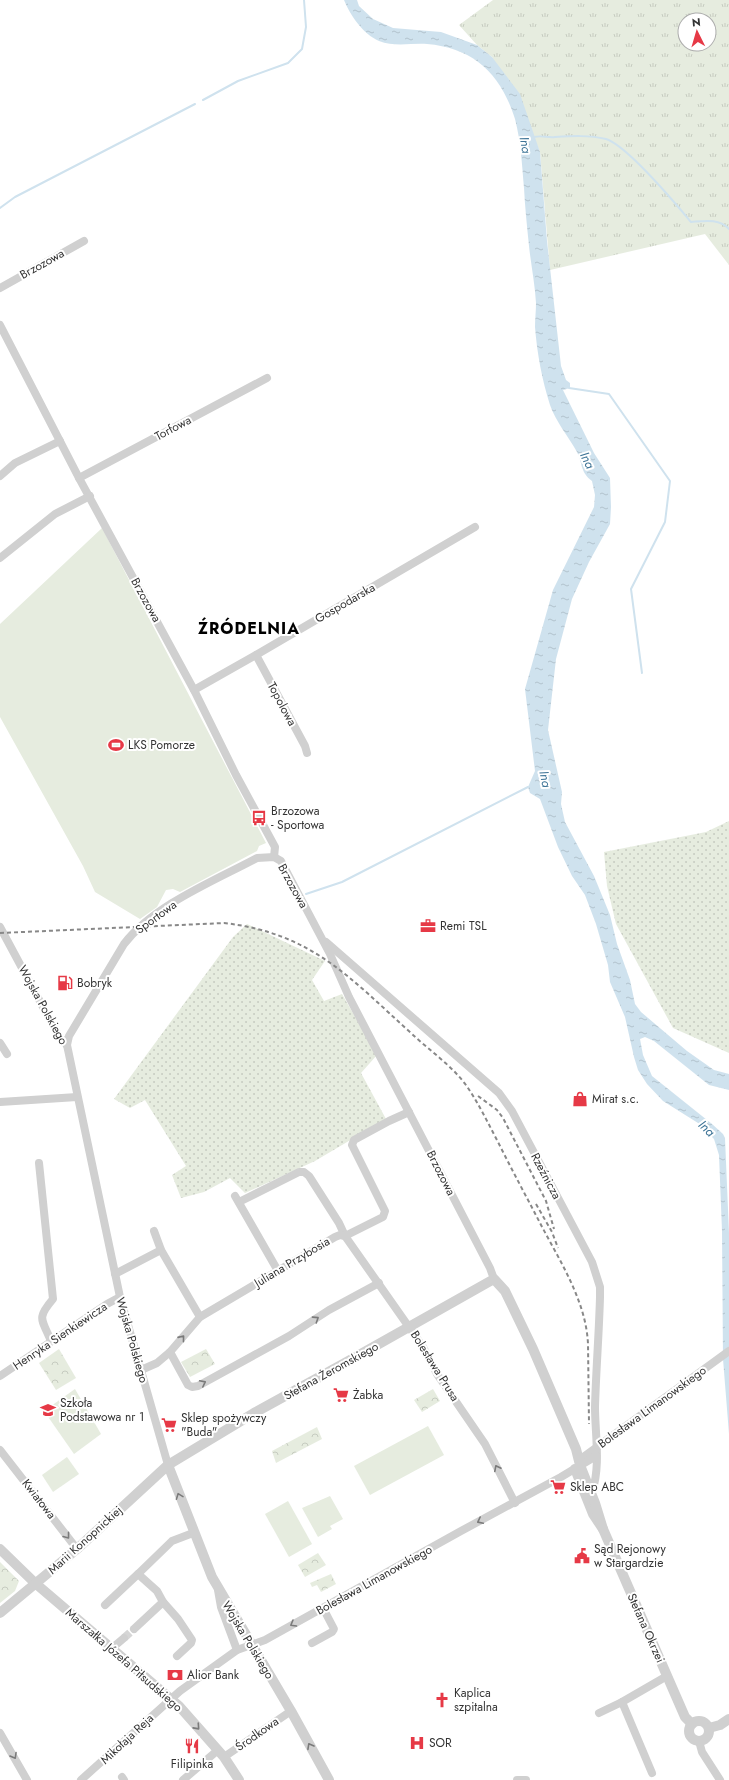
<svg xmlns="http://www.w3.org/2000/svg" width="729" height="1780" viewBox="0 0 729 1780" font-family="Jost,sans-serif">
<style>
.grass{fill:url(#grass-tufts);fill-rule:evenodd}
.park{fill:url(#park-crowns)}
.garden{fill:url(#garden-dots)}
.pitch{fill:#e6ecdf}
.water{fill:url(#water-ripples)}
.lines{fill:none;stroke-linecap:round;stroke-linejoin:round}
.stream{stroke:#cfe2ee;stroke-width:2}
.minor-tunnel{stroke:#d6d6d6;stroke-width:8;stroke-dasharray:8 4;stroke-linecap:butt}
.minor{stroke:#d0d0d0;stroke-width:8}
.tertiary{stroke:#d0d0d0;stroke-width:10}
.rail{stroke:#888;stroke-width:2;stroke-dasharray:4 3;stroke-linecap:butt}
.oneway{stroke:#7a7a7a}
.labels{text-anchor:middle;stroke-width:4;stroke-linejoin:round;paint-order:stroke}
.street-label{font-size:12px;fill:#333;stroke:#fff}
.poi-label{font-size:12px;fill:#333;stroke:#fff;text-anchor:start}
.water-label{font-size:13px;font-style:italic;fill:#3f7597;stroke:#fff}
.district-label{font-size:16px;font-weight:bold;letter-spacing:1px;fill:#000;stroke:#fff}
</style>
<defs>
<pattern id="grass-tufts" width="24" height="20" patternUnits="userSpaceOnUse"><rect width="24" height="20" fill="#e6ecdf"/><path d="M3 7l-1-3M5 7V3M7 7l1-3M15 17l-1-3M17 17v-4M19 17l1-3" fill="none" stroke="#c6cbc0"/></pattern>
<pattern id="park-crowns" width="20" height="18" patternUnits="userSpaceOnUse"><rect width="20" height="18" fill="#e6ecdf"/><path d="M2 6a3 3 0 1 1 6 0M12 15a3 3 0 1 1 6 0" fill="none" stroke="#c6cbc0"/></pattern>
<pattern id="garden-dots" width="8" height="8" patternUnits="userSpaceOnUse"><rect width="8" height="8" fill="#e6ecdf"/><path d="M2 2h.1M6 6h.1" fill="none" stroke="#c6cbc0" stroke-width="1.8" stroke-linecap="round"/></pattern>
<pattern id="water-ripples" width="26" height="14" patternUnits="userSpaceOnUse"><rect width="26" height="14" fill="#cfe2ee"/><path d="M2 4q2-2 4 0t4 0M15 11q2-2 4 0t4 0" fill="none" stroke="#b2c2cd"/></pattern>
</defs>
<rect width="100%" height="100%" fill="#fff"/>
<!-- grass -->
<path class="grass" d="M493,0H729V265L705,234L550,270L540,152L531,131L492,57L477,45L459,25ZM685,20H709V44H685Z"/>
<!-- park -->
<g class="park">
<polygon points="59,1349 76,1378 56,1390 39,1363"/>
<polygon points="206,1349 215,1364 190,1377 181,1362"/>
<polygon points="433,1389 440,1401 422,1412 414,1400"/>
<polygon points="317,1427 322,1439 276,1463 272,1451"/>
<polygon points="318,1553 326,1565 305,1577 298,1565"/>
<polygon points="0,1562 19,1581 15,1591 0,1603"/>
<polygon points="331,1574 336,1584 321,1592 317,1585 312,1587 310,1583"/>
</g>
<!-- garden -->
<g class="garden">
<polygon points="729,821 729,1053 673,1028 616,924 607,886 604,852 706,832"/>
<polygon points="247,924 325,961 312,980 324,1001 342,994 377,1055 361,1073 386,1119 315,1161 245,1193 230,1178 204,1192 181,1198 172,1175 186,1166 145,1100 130,1108 114,1099 233,937"/>
</g>
<!-- pitch -->
<g class="pitch">
<polygon points="102,528 266,843 259,846 257,851 180,892 173,889 166,890 157,907 140,919 95,892 83,866 0,717 0,624"/>
<polygon points="75,1389 101,1434 74,1454 44,1411"/>
<polygon points="428,1426 444,1455 370,1495 354,1466"/>
<polygon points="67,1457 79,1474 53,1492 42,1475"/>
<polygon points="330,1496 343,1519 330,1526 332,1529 318,1537 302,1508"/>
<polygon points="288,1501 312,1544 289,1557 265,1514"/>
</g>
<!-- water -->
<path class="water" d="M344,0H357L359,6L373,19L393,28L441,32L477,45L492,57L520,94L540,152L547,241L561,366L566,380L570,383V388L563,390L594,453L610,478L611,507L610,524L589,562L572,599L556,659L548,730L562,792L561,804L565,822L594,876L610,915L617,944L630,980L635,1004L641,1012L687,1051L714,1070L729,1074V1090L709,1085L654,1041L645,1037L640,1039L643,1055L652,1076L712,1124L723,1134L725,1138L729,1233V1434L723,1359L722,1231L719,1155L714,1139L698,1123L663,1101L647,1084L638,1070L634,1057L625,1017L610,982L608,965L596,924L585,895L572,876L558,847L540,799L530,793L528,787L535,771L525,689L553,590L594,507L595,495L592,481C580,472 583,464 577,452C568,436 556,422 550,405C542,380 537,353 535,327C535,319 536,311 536,303C535,284 531,265 529,246C527,227 525,207 524,188C522,165 521,142 515,119C501,74 474,48 427,44C411,43 394,47 379,41C363,34 350,15 344,0Z"/>
<g class="lines">
<!-- stream -->
<g class="stream">
<polyline points="203,100 238,81 288,63 302,49 306,27 304,0"/>
<path d="M534,137C543,135 547,138 555,137C572,136 589,135 606,139C628,146 675,203 691,222C704,221 719,218 729,229"/>
<polyline points="0,208 15,197 195,104"/>
<polyline points="569,388 609,394 670,481 665,522 631,589 642,673"/>
<polyline points="306,894 342,882 528,787"/>
</g>
<!-- minor-tunnel -->
<polyline class="minor-tunnel" points="124,1638 134,1629"/>
<!-- minor -->
<g class="minor">
<polyline points="0,288 84,241"/>
<polyline points="0,325 79,478 194,690 236,775 275,847 274,857"/>
<polyline points="0,476 15,463 60,441"/>
<polyline points="79,478 267,378"/>
<polyline points="0,558 55,514 90,496"/>
<polyline points="256,655 305,746 307,753"/>
<polyline points="194,690 256,655 475,527"/>
<polyline points="0,927 58,1035 67,1045 120,1297 168,1465"/>
<path d="M326,942L499,1093L512,1111L592,1262L600,1287V1297C599,1334 596,1370 595,1407C595,1434 601,1466 592,1492"/>
<polyline points="0,1043 7,1054"/>
<path d="M67,1045L69,1036L124,944C154,905 214,881 257,858L274,857L281,861L330,954L349,997L490,1268L494,1279"/>
<polyline points="0,1102 77,1097"/>
<path d="M39,1163L53,1299C36,1319 42,1319 51,1341"/>
<polyline points="235,1196 278,1271"/>
<polyline points="239,1202 299,1172 304,1172 309,1176 339,1223 345,1236 423,1347 437,1374 485,1444 515,1503"/>
<polyline points="154,1231 161,1250 200,1317"/>
<polyline points="115,1274 161,1250"/>
<polyline points="170,1352 188,1385 192,1387 198,1386 289,1336 329,1310 379,1283"/>
<polyline points="141,1370 157,1363 170,1352 200,1317 335,1237 340,1235 345,1236 383,1217 385,1211 352,1145 354,1140 389,1121 409,1112"/>
<polyline points="0,1376 107,1304 120,1297"/>
<polyline points="0,1450 77,1549"/>
<polyline points="580,1465 582,1458 729,1351"/>
<polyline points="138,1574 172,1541 193,1533"/>
<polyline points="218,1590 221,1607 237,1650"/>
<polyline points="105,1605 138,1574 157,1591 163,1602 178,1619 192,1640 191,1643 177,1656"/>
<polyline points="134,1629 163,1602"/>
<polyline points="312,1643 332,1632 334,1629 323,1608"/>
<polyline points="111,1649 124,1638"/>
<polyline points="622,1702 652,1773"/>
<polyline points="599,1713 622,1702 667,1676"/>
<polyline points="0,1733 27,1780"/>
<polyline points="699,1741 702,1752 720,1780"/>
<polyline points="224,1757 291,1711"/>
<polyline points="122,1777 124,1780"/>
<polyline points="81,1780 180,1691 237,1650 265,1640 461,1531 561,1477 596,1456"/>
<polyline points="183,1780 218,1750"/>
<polyline points="517,1780 526,1780"/>
</g>
<!-- tertiary -->
<g class="tertiary">
<polyline points="168,1465 212,1577 291,1711 329,1780"/>
<polyline points="575,1469 593,1514 603,1529 685,1717 692,1724"/>
<polyline points="0,1549 35,1583 179,1706 224,1757 239,1780"/>
<polyline points="0,1613 77,1549 168,1465 254,1413 345,1363 494,1279 505,1291 533,1349 576,1449 580,1465 595,1503 603,1529"/>
<circle cx="699" cy="1731" r="10"/>
<polyline points="709,1728 720,1725 729,1719"/>
</g>
<!-- rail -->
<g class="rail">
<path d="M0,933L224,923C312,933 350,978 412,1034C430,1051 454,1067 468,1088C480,1106 489,1125 499,1144C512,1170 526,1196 539,1221C559,1260 586,1300 588,1344L589,1424"/>
<polyline points="478,1096 497,1110 503,1118 546,1201 554,1229"/>
<polyline points="536,1204 552,1232 558,1248"/>
</g>
</g>
<!-- one-way arrows -->
<defs><path id="oneway-chevron" d="M-2-3.5L2.5 0L-2 3.5" fill="none" stroke-width="1.6" stroke-linecap="round" stroke-linejoin="round"/></defs>
<g class="oneway">
<use href="#oneway-chevron" transform="translate(316 1319) rotate(-33)"/>
<use href="#oneway-chevron" transform="translate(182 1338) rotate(-51)"/>
<use href="#oneway-chevron" transform="translate(203 1383) rotate(-27)"/>
<use href="#oneway-chevron" transform="translate(497 1468) rotate(-117)"/>
<use href="#oneway-chevron" transform="translate(179 1496) rotate(-111)"/>
<use href="#oneway-chevron" transform="translate(480 1521) rotate(153)"/>
<use href="#oneway-chevron" transform="translate(67 1536) rotate(52)"/>
<use href="#oneway-chevron" transform="translate(293 1624) rotate(150)"/>
<use href="#oneway-chevron" transform="translate(197 1727) rotate(48)"/>
<use href="#oneway-chevron" transform="translate(310 1746) rotate(-119)"/>
<use href="#oneway-chevron" transform="translate(14 1756) rotate(60)"/>
</g>
<!-- icons -->
<defs>
<symbol id="stadium-bare" viewBox="-9 -9 18 18"><path d="M0-5a6.5 5 0 1 0 0 10a6.5 5 0 1 0 0-10ZM-3.5-1.8h7v3.6h-7Z" fill="#e63946" stroke="#fff" stroke-width="2.5" paint-order="stroke"/></symbol>
<symbol id="bus-bare" viewBox="-9 -9 18 18"><path d="M-5-6H5V4H4V6H2V4H-2V6H-4V4H-5ZM-3.5-4V0h7V-4ZM-3.5 1.2v1.5H-2V1.2ZM2 1.2v1.5H3.5V1.2Z" fill="#e63946" stroke="#fff" stroke-width="2.5" paint-order="stroke"/></symbol>
<symbol id="office-bare" viewBox="-9 -9 18 18"><path d="M-6-3h4V-5.5h4V-3h4V5H-6ZM-1-4.5V-3h2v-1.5ZM-6 0V1H6V0Z" fill="#e63946" stroke="#fff" stroke-width="2.5" paint-order="stroke"/></symbol>
<symbol id="fuel-bare" viewBox="-9 -9 18 18"><path d="M-5.5-6h7V0h2V4h1.3V-2.5L3-4.5l.8-.8L6-3V5H2.5V1h-1V6h-7ZM-4.2-4.7v3.2H.2V-4.7Z" fill="#e63946" stroke="#fff" stroke-width="2.5" paint-order="stroke"/></symbol>
<symbol id="shop-bare" viewBox="-9 -9 18 18"><path d="M-5-2.5h2.3a2.7 3.5 0 0 1 5.4 0H5L5.5 6h-11ZM-1.5-2.5h3a1.5 2.3 0 0 0-3 0Z" fill="#e63946" stroke="#fff" stroke-width="2.5" paint-order="stroke"/></symbol>
<symbol id="supermarket-bare" viewBox="-9 -9 18 18"><path d="M-6-5.5h2.5l.6 2H6L4.5 2H-2.5L-4.4-4H-6ZM-1.5 3.2a1.3 1.3 0 1 0 .1 0ZM3 3.2a1.3 1.3 0 1 0 .1 0Z" fill="#e63946" stroke="#fff" stroke-width="2.5" paint-order="stroke"/></symbol>
<symbol id="school-bare" viewBox="-9 -9 18 18"><path d="M0-5L7-2L0 1L-7-2ZM-4 1L0 2.5L4 1V4Q0 6-4 4Z" fill="#e63946" stroke="#fff" stroke-width="2.5" paint-order="stroke"/></symbol>
<symbol id="civic-bare" viewBox="-9 -9 18 18"><path d="M-.6-6.5H3V-4.5H.6V-3L4-1V1h2V6H-6V1h2V-1L-.6-3ZM-1.2 2.5V6h2.4V2.5Z" fill="#e63946" stroke="#fff" stroke-width="2.5" paint-order="stroke"/></symbol>
<symbol id="bank-bare" viewBox="-9 -9 18 18"><path d="M-6-4H6V4H-6ZM0-2.3a2.3 2.3 0 1 0 0 4.6a2.3 2.3 0 1 0 0-4.6Z" fill="#e63946" stroke="#fff" stroke-width="2.5" paint-order="stroke"/></symbol>
<symbol id="church-bare" viewBox="-9 -9 18 18"><path d="M-1.2-6h2.4v3.5h3.3v2.4h-3.3V6h-2.4V-.1h-3.3v-2.4h3.3Z" fill="#e63946" stroke="#fff" stroke-width="2.5" paint-order="stroke"/></symbol>
<symbol id="hospital-bare" viewBox="-9 -9 18 18"><path d="M-5-5h3v3.5h4V-5h3V5h-3V1.5h-4V5h-3Z" fill="#e63946" stroke="#fff" stroke-width="2.5" paint-order="stroke"/></symbol>
<symbol id="restaurant-bare" viewBox="-9 -9 18 18"><path d="M-5-6h1v4h1v-4h1v4h1v-4h1v5L-1.5 .5V6h-2V.5L-5-1ZM5-6V6H3V1.5H1.5Q1.5-4 5-6Z" fill="#e63946" stroke="#fff" stroke-width="2.5" paint-order="stroke"/></symbol>
</defs>
<g fill-rule="evenodd">
<use href="#stadium-bare" x="105" y="734" width="22" height="22"/>
<use href="#bus-bare" x="248" y="807" width="22" height="22"/>
<use href="#office-bare" x="417" y="915" width="22" height="22"/>
<use href="#fuel-bare" x="54" y="972" width="22" height="22"/>
<use href="#shop-bare" x="569" y="1088" width="22" height="22"/>
<use href="#supermarket-bare" x="330" y="1384" width="22" height="22"/>
<use href="#school-bare" x="37" y="1399" width="22" height="22"/>
<use href="#supermarket-bare" x="158" y="1414" width="22" height="22"/>
<use href="#supermarket-bare" x="547" y="1476" width="22" height="22"/>
<use href="#civic-bare" x="571" y="1545" width="22" height="22"/>
<use href="#bank-bare" x="164" y="1664" width="22" height="22"/>
<use href="#church-bare" x="431" y="1689" width="22" height="22"/>
<use href="#hospital-bare" x="406" y="1732" width="22" height="22"/>
<use href="#restaurant-bare" x="181" y="1735" width="22" height="22"/>
</g>
<g class="labels">
<!-- street labels -->
<g class="street-label">
<text transform="translate(42 264) rotate(-29)" y="4">Brzozowa</text>
<text transform="translate(173 428) rotate(-28)" y="4">Torfowa</text>
<text transform="translate(146 600) rotate(61)" y="4">Brzozowa</text>
<text transform="translate(345 603) rotate(-30)" y="4">Gospodarska</text>
<text transform="translate(282 704) rotate(62)" y="4">Topolowa</text>
<text transform="translate(293 886) rotate(61)" y="4">Brzozowa</text>
<text transform="translate(156 917) rotate(-36)" y="4">Sportowa</text>
<text transform="translate(43 1005) rotate(61)" y="4">Wojska Polskiego</text>
<text transform="translate(441 1173) rotate(63)" y="4">Brzozowa</text>
<text transform="translate(546 1176) rotate(62)" y="4">Rzeźnicza</text>
<text transform="translate(292 1262) rotate(-31)" y="4">Juliana Przybosia</text>
<text transform="translate(60 1336) rotate(-34)" y="4">Henryka Sienkiewicza</text>
<text transform="translate(132 1340) rotate(74)" y="4">Wojska Polskiego</text>
<text transform="translate(435 1366) rotate(58)" y="4">Bolesława Prusa</text>
<text transform="translate(331 1371) rotate(-29)" y="4">Stefana Żeromskiego</text>
<text transform="translate(652 1407) rotate(-36)" y="4">Bolesława Limanowskiego</text>
<text transform="translate(39 1499) rotate(52)" y="4">Kwiatowa</text>
<text transform="translate(85 1540) rotate(-42)" y="4">Marii Konopnickiej</text>
<text transform="translate(374 1580) rotate(-29)" y="4">Bolesława Limanowskiego</text>
<text transform="translate(646 1628) rotate(66)" y="4">Stefana Okrzei</text>
<text transform="translate(248 1640) rotate(59)" y="4">Wojska Polskiego</text>
<text transform="translate(124 1660) rotate(41)" y="4">Marszałka Józefa Piłsudskiego</text>
<text transform="translate(257 1734) rotate(-35)" y="4">Środkowa</text>
<text transform="translate(127 1739) rotate(-43)" y="4">Mikołaja Reja</text>
</g>
<!-- poi labels -->
<g class="poi-label">
<text x="128" y="749">LKS Pomorze</text>
<text x="271" y="815">Brzozowa<tspan x="271" dy="14">- Sportowa</tspan></text>
<text x="440" y="930">Remi TSL</text>
<text x="77" y="987">Bobryk</text>
<text x="592" y="1103">Mirat s.c.</text>
<text x="353" y="1399">Żabka</text>
<text x="60" y="1407">Szkoła<tspan x="60" dy="14">Podstawowa nr 1</tspan></text>
<text x="181" y="1422">Sklep spożywczy<tspan x="181" dy="14">"Buda"</tspan></text>
<text x="570" y="1491">Sklep ABC</text>
<text x="594" y="1553">Sąd Rejonowy<tspan x="594" dy="14">w Stargardzie</tspan></text>
<text x="187" y="1679">Alior Bank</text>
<text x="454" y="1697">Kaplica<tspan x="454" dy="14">szpitalna</tspan></text>
<text x="429" y="1747">SOR</text>
<text x="192" y="1768" text-anchor="middle">Filipinka</text>
</g>
<!-- water labels -->
<g class="water-label">
<text transform="translate(526 145) rotate(80)" y="5">Ina</text>
<text transform="translate(588 460) rotate(63)" y="5">Ina</text>
<text transform="translate(546 779) rotate(78)" y="5">Ina</text>
<text transform="translate(707 1128) rotate(44)" y="5">Ina</text>
</g>
<!-- district labels -->
<g class="district-label">
<text x="249" y="634">ŹRÓDELNIA</text>
</g>
</g>
<!-- north arrow -->
<g transform="translate(697 32) rotate(355)"><circle r="19" fill="#ffffff" stroke="#adadad"/>
<path d="M0-3L7 15L0 10L-7 15Z" fill="#e63946"/>
<text y="-6" font-size="11" font-weight="bold" text-anchor="middle" fill="#333333">N</text>
</g>
</svg>
